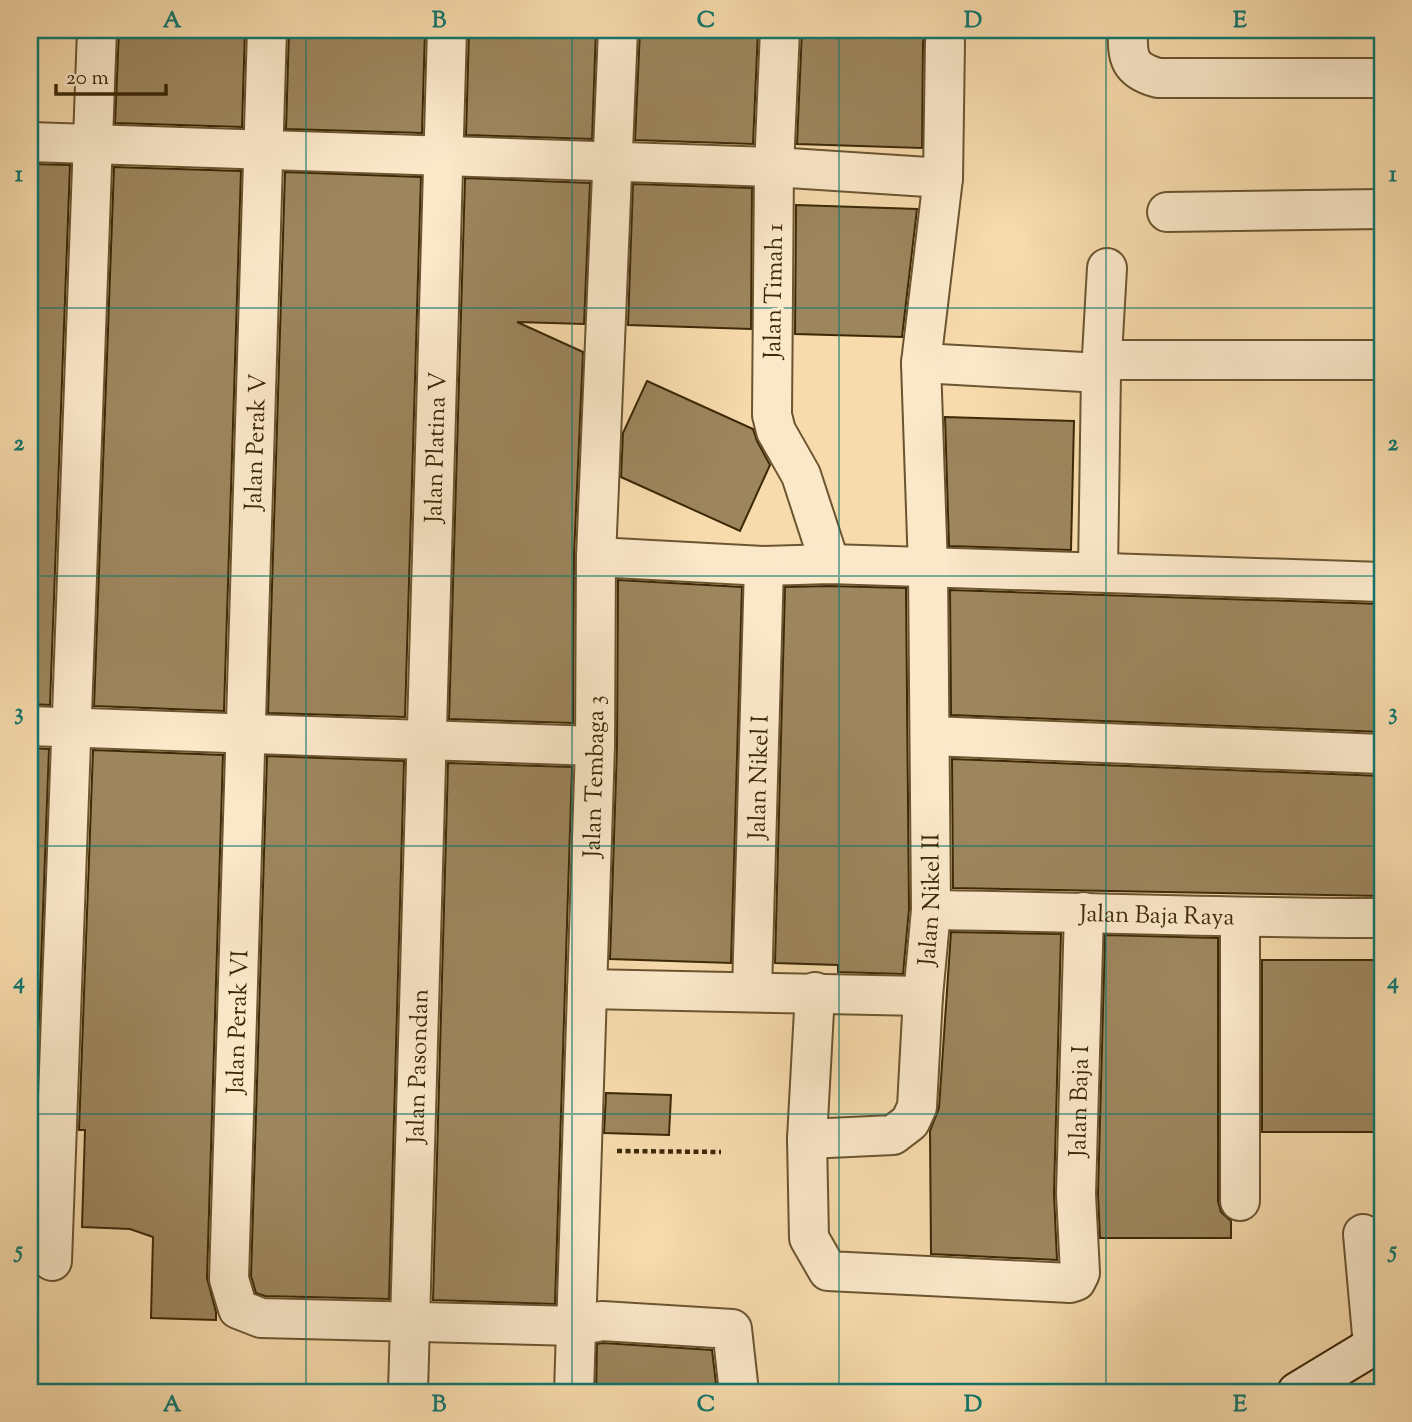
<svg xmlns="http://www.w3.org/2000/svg" width="1412" height="1422" viewBox="0 0 1412 1422" font-family="'Sorts Mill Goudy',serif">
<style>
.building{fill:#9d855d;stroke:#3c2807;stroke-width:2}
.lines{fill:none;stroke-linecap:round;stroke-linejoin:round}
.street-casing{stroke:#6b5530;stroke-width:42}
.secondary-casing{stroke:#3c2807;stroke-width:42}
.path{stroke:#3c2807;stroke-width:4.5;stroke-dasharray:5 3.5;stroke-linecap:butt}
.street{stroke:#fae8c9;stroke-width:38}
.secondary{stroke:#fae8c9;stroke-width:38}
.grid{fill:none;stroke:#0f766e;stroke-width:2;stroke-opacity:0.55}
.labels{text-anchor:middle;stroke-width:7;stroke-linejoin:round;paint-order:stroke}
.street-label{font-size:24px;fill:#3c2807;stroke:#fae8c9}
.neatline{fill:none;stroke:#0f766e;stroke-width:2.5}
.grid-label{font-size:23px;text-anchor:middle;font-weight:bold;fill:#0f766e}
</style>
<rect width="100%" height="100%" fill="#f7dbac"/>
<filter id="stains"><feTurbulence type="fractalNoise" baseFrequency=".00286" numOctaves="4"/><feColorMatrix values="0 0 0 0 .2 0 0 0 0 .09 0 0 0 0 .02 0 0 0 .5 -.17"/></filter>
<radialGradient id="worn" r=".72"><stop offset=".6" stop-color="#630" stop-opacity="0"/><stop offset="1" stop-color="#630" stop-opacity=".3"/></radialGradient>
<!-- building -->
<g class="building">
<polygon points="119,30 245,30 242,127 115,123"/>
<polygon points="289,30 425,30 422,133 286,129"/>
<polygon points="469,30 596,30 592,139 466,135"/>
<polygon points="640,30 758,30 753,144 635,140"/>
<polygon points="802,30 927,30 923,42 922,148 797,144"/>
<polygon points="30,164 70,165 50,705 30,704"/>
<polygon points="114,167 241,171 224,711 94,706"/>
<polygon points="285,172 421,177 405,717 268,713"/>
<polygon points="465,178 590,183 584,324 517,322 583,352 574,556 573,723 449,719"/>
<polygon points="633,184 752,188 751,329 628,325"/>
<polygon points="796,205 917,209 902,337 795,334"/>
<polygon points="647,381 753,429 757,441 770,465 740,531 621,477 623,433"/>
<polygon points="945,417 1074,421 1071,550 949,546"/>
<polygon points="618,580 742,587 731,963 610,959 617,746"/>
<polygon points="830,586 906,588 909,909 903,974 838,972 838,965 775,963 785,587"/>
<polygon points="950,590 1382,604 1382,732 951,715"/>
<polygon points="30,748 49,749 35,1128 30,1128"/>
<polygon points="93,750 223,755 207,1278 216,1312 216,1320 151,1318 153,1237 130,1229 82,1227 85,1130 79,1130"/>
<polygon points="267,756 404,761 389,1299 265,1296 256,1293 251,1276"/>
<polygon points="952,759 1382,776 1382,896 953,888"/>
<polygon points="448,763 572,767 555,1304 433,1300"/>
<polygon points="951,932 1061,934 1054,1193 1057,1260 931,1254 930,1131 939,1108"/>
<polygon points="1105,935 1218,938 1218,1201 1221,1212 1231,1221 1231,1238 1100,1238 1098,1194"/>
<rect x="1262" y="960" width="120" height="172"/>
<polygon points="606,1093 671,1095 669,1135 604,1133"/>
<polygon points="603,1343 712,1350 717,1392 596,1392 597,1344"/>
</g>
<g class="lines">
<defs>
<g id="street">
<polyline points="267,30 229,1279 238,1309 261,1318 576,1326 602,1321 732,1329 739,1392"/>
<polyline points="780,30 774,167 772,415 776,431 801,475 830,564"/>
<path d="M1128,30C1127,58 1129,70 1158,78H1382"/>
<polyline points="30,142 774,167 943,178"/>
<polyline points="1167,212 1382,209"/>
<polyline points="1103,360 1382,360"/>
<polyline points="921,363 1101,373"/>
<polyline points="596,557 764,566 830,564 1382,582"/>
<polyline points="1098,571 1101,373 1107,268"/>
<polyline points="30,726 595,746"/>
<polyline points="930,736 1382,754"/>
<path id="s1" d="M931,910C1081,912 1232,918 1382,918"/>
<polyline points="587,989 923,996"/>
<path id="s2" d="M752,991L764,566"/>
<path id="s3" d="M815,992L807,1139L809,1238L828,1271L1070,1283L1076,1281L1080,1273L1076,1194L1084,912"/>
<path id="s4" d="M807,1139L893,1135L910,1122L917,1107L923,996L931,910L928,568L921,363L943,178L945,42"/>
<polyline points="1240,1201 1240,918"/>
<polyline points="1363,1234 1373,1346"/>
<polyline points="52,1261 97,30"/>
<path id="s5" d="M408,1392L447,30"/>
<path id="s6" d="M574,1392L595,746L596,557L618,30"/>
</g>
<polyline id="secondary" points="1297,1392 1373,1346 1382,1343"/>
</defs>
<!-- street casing -->
<use href="#street" class="street-casing"/>
<!-- secondary casing -->
<use href="#secondary" class="secondary-casing"/>
<!-- path -->
<polyline class="path" points="617,1151 721,1152"/>
<!-- street -->
<use href="#street" class="street"/>
<!-- secondary -->
<use href="#secondary" class="secondary"/>
</g>
<!-- grid -->
<path class="grid" d="M306,30V1392M572,30V1392M839,30V1392M1106,30V1392M30,308H1382M30,576H1382M30,846H1382M30,1114H1382"/>
<g class="labels">
<!-- street labels -->
<g class="street-label">
<text transform="translate(773 291) rotate(-89)" y="8">Jalan Timah 1</text>
<text transform="translate(255 442) rotate(-88)" y="8">Jalan Perak V</text>
<text dy="8" stroke="none"><textPath href="#s5" startOffset="945">Jalan Platina V</textPath></text>
<text dy="8" stroke="none"><textPath href="#s6" startOffset="616">Jalan Tembaga 3</textPath></text>
<text dy="8" stroke="none"><textPath href="#s2" startOffset="214">Jalan Nikel I</textPath></text>
<text dy="8" stroke="none"><textPath href="#s4" startOffset="332">Jalan Nikel II</textPath></text>
<text dy="8" stroke="none"><textPath href="#s1" startOffset="226">Jalan Baja Raya</textPath></text>
<text transform="translate(237 1022) rotate(-88)" y="8">Jalan Perak VI</text>
<text dy="8" stroke="none"><textPath href="#s5" startOffset="326">Jalan Pasondan</textPath></text>
<text dy="8" stroke="none"><textPath href="#s3" startOffset="714">Jalan Baja I</textPath></text>
</g>
</g>
<!-- margin -->
<rect width="1412" height="1422" fill="none" stroke="#f7dbac" stroke-width="77"/>
<!-- scale -->
<path d="M56 84v10h110v-10" fill="none" stroke="#3c2807" stroke-width="3.5"/>
<text x="66" y="84" font-size="21" fill="#3c2807" stroke="#fae8c9" stroke-width="5" paint-order="stroke">20 m</text>
<rect x="38" y="38" width="1336" height="1346" class="neatline"/>
<g class="grid-label">
<text x="172" y="27">A</text>
<text x="439" y="27">B</text>
<text x="706" y="27">C</text>
<text x="973" y="27">D</text>
<text x="1240" y="27">E</text>
<text x="19" y="181">1</text>
<text x="1393" y="181">1</text>
<text x="19" y="450">2</text>
<text x="1393" y="450">2</text>
<text x="19" y="719">3</text>
<text x="1393" y="719">3</text>
<text x="19" y="988">4</text>
<text x="1393" y="988">4</text>
<text x="19" y="1257">5</text>
<text x="1393" y="1257">5</text>
<text x="172" y="1411">A</text>
<text x="439" y="1411">B</text>
<text x="706" y="1411">C</text>
<text x="973" y="1411">D</text>
<text x="1240" y="1411">E</text>
</g>
<rect width="100%" height="100%" filter="url(#stains)"/>
<rect width="100%" height="100%" fill="url(#worn)"/>
</svg>
